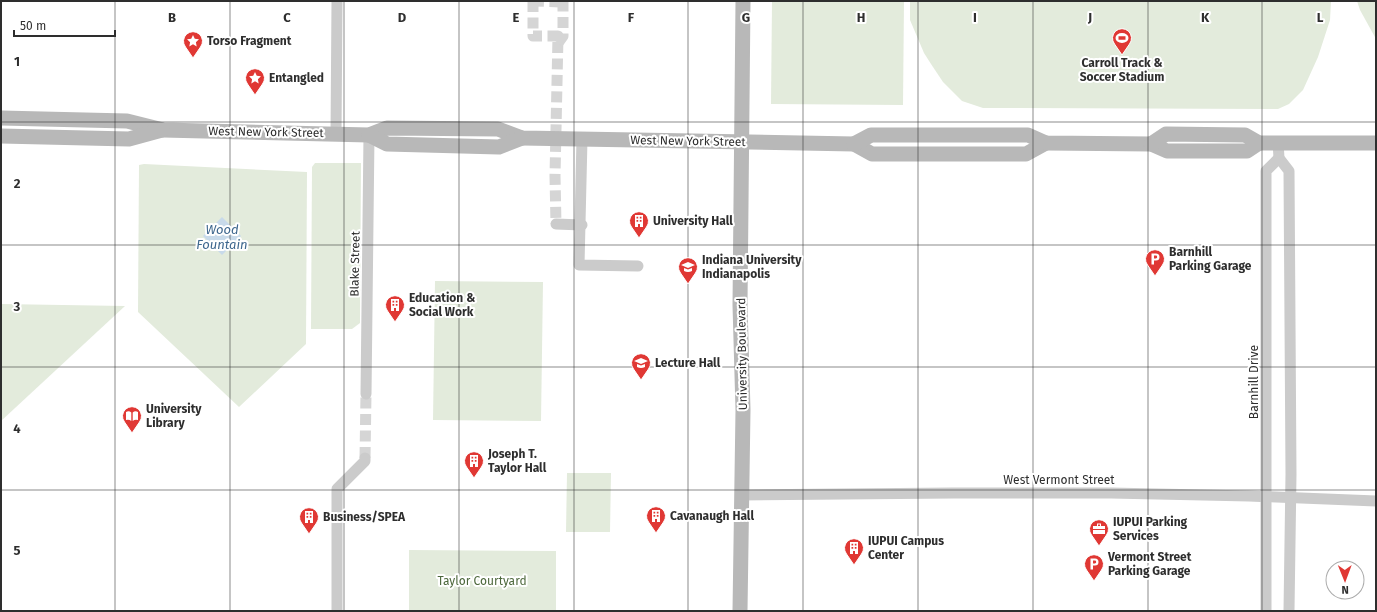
<svg xmlns="http://www.w3.org/2000/svg" width="1377" height="612" viewBox="0 0 1377 612" font-family="'Fira Sans',sans-serif">
<style>
.green{fill:#e3ebdc}
.water{fill:#c8daea}
.lines{fill:none;stroke-linecap:round;stroke-linejoin:round}
.street-tunnel{stroke:#d5d5d5;stroke-width:11;stroke-dasharray:11 5.5;stroke-linecap:butt}
.street{stroke:#cbcbcb;stroke-width:11}
.secondary{stroke:#b8b8b8;stroke-width:15}
.street-bridge{stroke:#cbcbcb;stroke-width:11}
.grid{fill:none;stroke:#2e2e2e;stroke-width:1;stroke-opacity:0.55}
.labels{text-anchor:middle;stroke-width:4;stroke-linejoin:round;paint-order:stroke}
.poi-label{font-size:12px;font-weight:bold;fill:#2e2e2e;stroke:#fff;text-anchor:start}
.street-label{font-size:12px;fill:#2e2e2e;stroke:#fff}
.park-label{font-size:12px;fill:#4d683c;stroke:#fff}
.water-label{font-size:13px;font-style:italic;fill:#3e678e;stroke:#fff}
.grid-label{font-size:13px;text-anchor:middle;font-weight:bold;fill:#2e2e2e;stroke:#fff;stroke-width:4;stroke-linejoin:round;paint-order:stroke}
</style>
<rect width="100%" height="100%" fill="#fff"/>
<!-- green -->
<g class="green">
<polygon points="772,1 904,1 903,105 771,104"/>
<polygon points="910,1 1331,1 1330,20 1318,57 1303,90 1289,104 1278,109 983,108 962,101 943,82 931,64 924,53 910,20"/>
<polygon points="1357,1 1376,1 1376,39 1360,10"/>
<polygon points="315,163 361,163 360,323 352,329 311,329 312,167"/>
<polygon points="144,164 307,172 306,344 239,407 138,312 139,165"/>
<polygon points="435,281 543,282 541,421 433,420"/>
<polygon points="1,304 125,306 1,421"/>
<polygon points="567,473 611,473 610,532 566,532"/>
<polygon points="409,550 556,551 556,611 409,611"/>
</g>
<!-- water -->
<polygon class="water" points="222,217 241,236 222,255 203,236"/>
<g class="lines">
<!-- street-tunnel -->
<g class="street-tunnel">
<polyline points="533,1 533,36 558,36 555,176 556,224"/>
<polyline points="533,1 563,2"/>
<polyline points="558,43 563,36 563,1"/>
<polyline points="365,458 366,394"/>
</g>
<!-- street -->
<g class="street">
<polyline points="336,134 337,1"/>
<polyline points="582,139 579,265 638,266"/>
<polyline points="1278,142 1279,158 1289,171 1291,474 1289,611"/>
<polyline points="366,394 369,135"/>
<polyline points="741,495 953,493 1111,493 1249,496 1376,501"/>
<polyline points="337,611 337,489 365,461 365,458"/>
<polyline points="1266,611 1266,171 1279,158"/>
</g>
<!-- secondary -->
<g class="secondary">
<polyline points="1,118 127,121 163,130 369,135 387,128 498,129 522,138 854,144 872,154 1026,154 1046,143"/>
<polyline points="369,135 387,144 499,147 522,138"/>
<polyline points="1,136 129,139 162,130"/>
<polyline points="854,144 871,135 1028,135 1046,143 1151,144 1167,151 1247,151 1259,143"/>
<polyline points="1151,144 1166,134 1245,135 1259,143 1376,143"/>
<polyline points="740,611 743,410 740,305 743,1"/>
</g>
<!-- street-bridge -->
<polyline class="street-bridge" points="556,224 582,225"/>
</g>
<!-- grid -->
<path class="grid" d="M115,1V611M230,1V611M344,1V611M459,1V611M574,1V611M688,1V611M803,1V611M918,1V611M1033,1V611M1148,1V611M1262,1V611M1,122H1376M1,245H1376M1,367H1376M1,490H1376"/>
<!-- icons -->
<defs>
<symbol id="stadium-pin" viewBox="-11 -11 22 30"><path d="M0 17L-7.5 6A9.5 9.5 0 1 1 7.5 6Z" fill="#e03834" stroke="#fff"/><path d="M0-5a6.5 5 0 1 0 0 10a6.5 5 0 1 0 0-10ZM-3.5-1.8h7v3.6h-7Z" fill="#fff"/></symbol>
<symbol id="sight-pin" viewBox="-11 -11 22 30"><path d="M0 17L-7.5 6A9.5 9.5 0 1 1 7.5 6Z" fill="#e03834" stroke="#fff"/><path d="M0-6L1.8-2.2L6-1.7L2.9 1.2L3.7 5.4L0 3.3L-3.7 5.4L-2.9 1.2L-6-1.7L-1.8-2.2Z" fill="#fff"/></symbol>
<symbol id="building-pin" viewBox="-11 -11 22 30"><path d="M0 17L-7.5 6A9.5 9.5 0 1 1 7.5 6Z" fill="#e03834" stroke="#fff"/><path d="M-4-6H4V6H1V3H-1V6H-4ZM-2.5-4.3h1.7v1.8h-1.7ZM.8-4.3h1.7v1.8H.8ZM-2.5-1h1.7V.8h-1.7ZM.8-1h1.7V.8H.8Z" fill="#fff"/></symbol>
<symbol id="parking-pin" viewBox="-11 -11 22 30"><path d="M0 17L-7.5 6A9.5 9.5 0 1 1 7.5 6Z" fill="#e03834" stroke="#fff"/><path d="M-3.5-5.5H1a3.5 3.5 0 0 1 0 7H-1V5.5H-3.5ZM-1-3.4V-.6H.8a1.4 1.4 0 0 0 0-2.8Z" fill="#fff"/></symbol>
<symbol id="university-pin" viewBox="-11 -11 22 30"><path d="M0 17L-7.5 6A9.5 9.5 0 1 1 7.5 6Z" fill="#e03834" stroke="#fff"/><path d="M0-5L7-2L0 1L-7-2ZM-4 1L0 2.5L4 1V4Q0 6-4 4Z" fill="#fff"/></symbol>
<symbol id="library-pin" viewBox="-11 -11 22 30"><path d="M0 17L-7.5 6A9.5 9.5 0 1 1 7.5 6Z" fill="#e03834" stroke="#fff"/><path d="M-6-4Q-3-5.5-.7-3.5V5Q-3 3-6 4ZM6-4Q3-5.5 .7-3.5V5Q3 3 6 4Z" fill="#fff"/></symbol>
<symbol id="office-pin" viewBox="-11 -11 22 30"><path d="M0 17L-7.5 6A9.5 9.5 0 1 1 7.5 6Z" fill="#e03834" stroke="#fff"/><path d="M-6-3h4V-5.5h4V-3h4V5H-6ZM-1-4.5V-3h2v-1.5ZM-6 0V1H6V0Z" fill="#fff"/></symbol>
</defs>
<g fill-rule="evenodd">
<use href="#stadium-pin" x="1111" y="27" width="22" height="30"/>
<use href="#sight-pin" x="182" y="30" width="22" height="30"/>
<use href="#sight-pin" x="244" y="67" width="22" height="30"/>
<use href="#building-pin" x="628" y="210" width="22" height="30"/>
<use href="#parking-pin" x="1144" y="248" width="22" height="30"/>
<use href="#university-pin" x="677" y="256" width="22" height="30"/>
<use href="#building-pin" x="384" y="294" width="22" height="30"/>
<use href="#university-pin" x="630" y="352" width="22" height="30"/>
<use href="#library-pin" x="121" y="405" width="22" height="30"/>
<use href="#building-pin" x="463" y="450" width="22" height="30"/>
<use href="#building-pin" x="645" y="505" width="22" height="30"/>
<use href="#building-pin" x="298" y="506" width="22" height="30"/>
<use href="#office-pin" x="1088" y="518" width="22" height="30"/>
<use href="#building-pin" x="843" y="537" width="22" height="30"/>
<use href="#parking-pin" x="1083" y="553" width="22" height="30"/>
</g>
<g class="labels">
<!-- poi labels -->
<g class="poi-label">
<text x="207" y="45">Torso Fragment</text>
<text x="1122" y="67" text-anchor="middle">Carroll Track &amp;<tspan x="1122" dy="14">Soccer Stadium</tspan></text>
<text x="269" y="82">Entangled</text>
<text x="653" y="225">University Hall</text>
<text x="1169" y="256">Barnhill<tspan x="1169" dy="14">Parking Garage</tspan></text>
<text x="702" y="264">Indiana University<tspan x="702" dy="14">Indianapolis</tspan></text>
<text x="409" y="302">Education &amp;<tspan x="409" dy="14">Social Work</tspan></text>
<text x="655" y="367">Lecture Hall</text>
<text x="146" y="413">University<tspan x="146" dy="14">Library</tspan></text>
<text x="488" y="458">Joseph T.<tspan x="488" dy="14">Taylor Hall</tspan></text>
<text x="670" y="520">Cavanaugh Hall</text>
<text x="323" y="521">Business/SPEA</text>
<text x="1113" y="526">IUPUI Parking<tspan x="1113" dy="14">Services</tspan></text>
<text x="868" y="545">IUPUI Campus<tspan x="868" dy="14">Center</tspan></text>
<text x="1108" y="561">Vermont Street<tspan x="1108" dy="14">Parking Garage</tspan></text>
</g>
<!-- street labels -->
<g class="street-label">
<text transform="translate(266 132) rotate(1)" y="4">West New York Street</text>
<text transform="translate(688 141) rotate(1)" y="4">West New York Street</text>
<text transform="translate(355 264) rotate(-89)" y="4">Blake Street</text>
<text transform="translate(742 354) rotate(-91)" y="4">University Boulevard</text>
<text transform="translate(1254 382) rotate(-90)" y="4">Barnhill Drive</text>
<text x="1059" y="484">West Vermont Street</text>
</g>
<!-- park labels -->
<g class="park-label">
<text x="482" y="585">Taylor Courtyard</text>
</g>
<!-- water labels -->
<g class="water-label">
<text x="222" y="234">Wood<tspan x="222" dy="15">Fountain</tspan></text>
</g>
</g>
<g class="grid-label">
<text x="172" y="22">B</text>
<text x="287" y="22">C</text>
<text x="402" y="22">D</text>
<text x="516" y="22">E</text>
<text x="631" y="22">F</text>
<text x="746" y="22">G</text>
<text x="861" y="22">H</text>
<text x="975" y="22">I</text>
<text x="1090" y="22">J</text>
<text x="1205" y="22">K</text>
<text x="1320" y="22">L</text>
<text x="17" y="66">1</text>
<text x="17" y="188">2</text>
<text x="17" y="311">3</text>
<text x="17" y="433">4</text>
<text x="17" y="555">5</text>
</g>
<!-- border -->
<rect width="1377" height="612" fill="none" stroke="#2e2e2e" stroke-width="4"/>
<!-- north arrow -->
<g transform="translate(1345 580) rotate(179)"><circle r="19" fill="#ffffff" stroke="#ababab"/>
<path d="M0-3L7 15L0 10L-7 15Z" fill="#e03834"/>
<text y="-6" font-size="11" font-weight="bold" text-anchor="middle" fill="#2e2e2e">N</text>
</g>
<!-- scale -->
<path d="M14 30v6h101v-6" fill="none" stroke="#2e2e2e" stroke-width="2"/>
<text x="20" y="30" font-size="12" fill="#2e2e2e" stroke="#ffffff" stroke-width="3" paint-order="stroke">50 m</text>
</svg>
